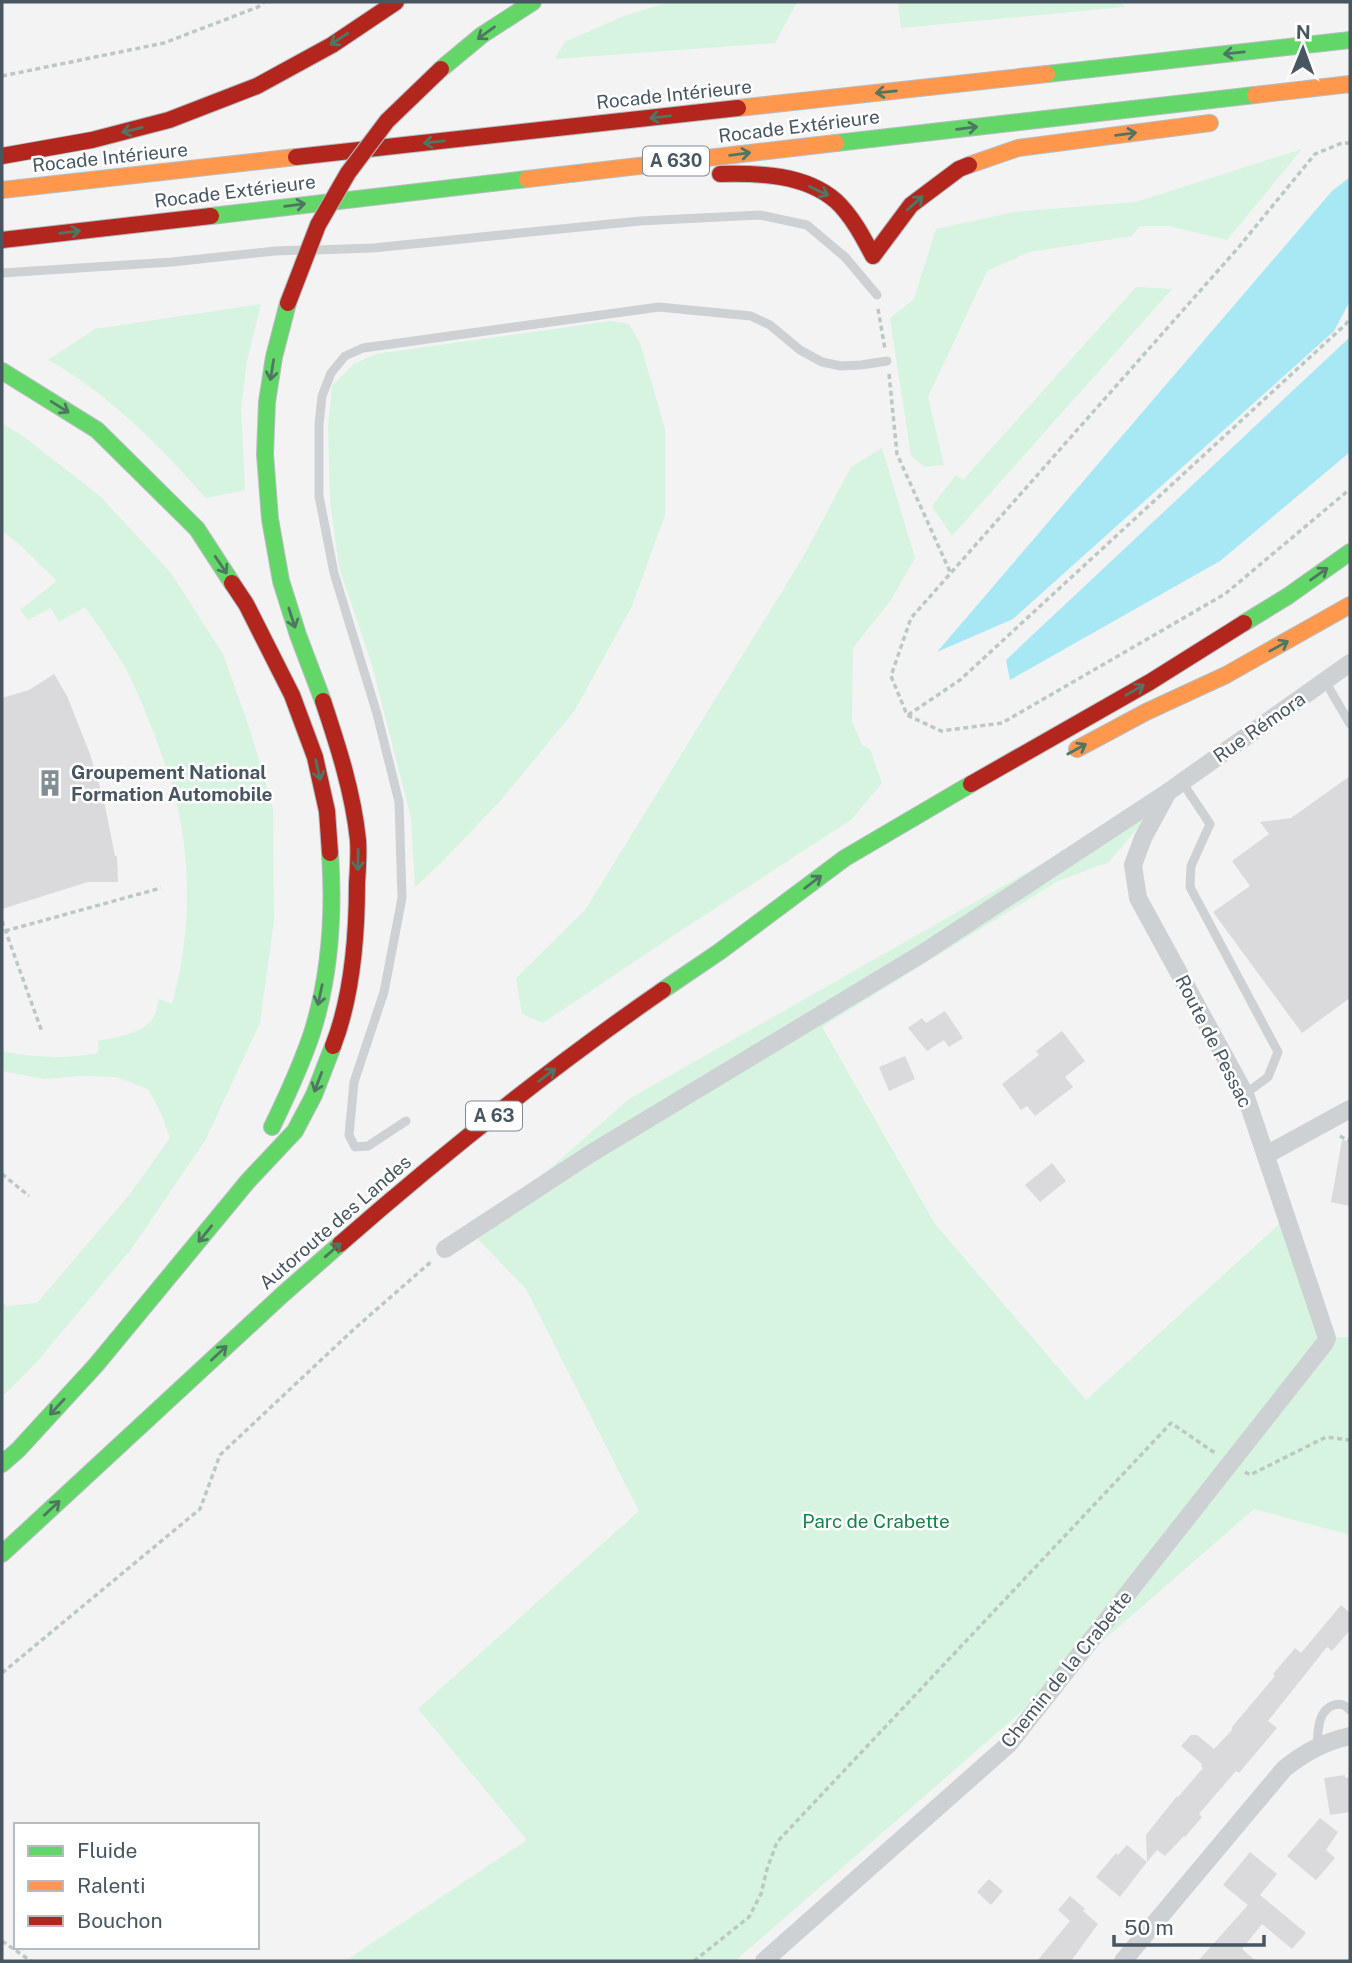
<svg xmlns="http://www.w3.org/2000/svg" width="1352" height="1963" viewBox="0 0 1352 1963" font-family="'Public Sans',sans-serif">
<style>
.green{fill:#d6f4e0}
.water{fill:#a7e8f4}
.building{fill:#dadadc}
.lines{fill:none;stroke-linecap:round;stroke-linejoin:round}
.fast-casing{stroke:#b6bdc3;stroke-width:18}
.slow-casing{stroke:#b6bdc3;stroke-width:18}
.jam-casing{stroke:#b6bdc3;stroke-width:18}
.path{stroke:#bbc8c3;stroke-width:3.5;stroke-dasharray:5 3.5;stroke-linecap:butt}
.lane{stroke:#ced1d4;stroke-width:9}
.street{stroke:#ced1d4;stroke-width:18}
.fast{stroke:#63d668;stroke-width:16}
.slow{stroke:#ff974d;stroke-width:16}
.jam{stroke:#b3261e;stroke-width:16}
.jam-bridge-casing{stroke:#b6bdc3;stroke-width:18;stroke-linecap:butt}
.jam-bridge{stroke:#b3261e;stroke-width:16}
.oneway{stroke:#4e7663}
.labels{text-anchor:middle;stroke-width:5;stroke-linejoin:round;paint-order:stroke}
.shield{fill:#fff;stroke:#7e8990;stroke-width:2}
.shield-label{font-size:18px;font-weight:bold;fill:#475661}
.street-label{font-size:19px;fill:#475661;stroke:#fff}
.poi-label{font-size:19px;font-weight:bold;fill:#475661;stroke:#fff;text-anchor:start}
.park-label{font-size:19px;fill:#0f8645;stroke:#fff}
</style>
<rect width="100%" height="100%" fill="#f3f3f3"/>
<!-- green -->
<g class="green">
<polygon points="669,2 797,2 775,43 555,59 565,42 624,16"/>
<polygon points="898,2 1121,2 1125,7 901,28"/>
<polygon points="1302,149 1227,240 1168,226 1140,226 1132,236 1029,252 987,271 928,397 944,465 925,467 911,456 890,318 914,299 936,229 1014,212 1136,202"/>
<polygon points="1136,287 1172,289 952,536 932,506 956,475 963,480"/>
<path d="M261,304L247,361L241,408L245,490L206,498C159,446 110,394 48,360L95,329Z"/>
<polygon points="610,321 629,324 640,343 665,429 665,515 632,606 575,710 502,799 440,864 415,887 411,818 372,665 339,567 330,501 328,428 332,386 354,364 376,354"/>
<path d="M2,423L23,436L101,497L171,573L223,654L251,733L273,809L274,921L260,1023L206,1139L132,1248L35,1364L2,1397V1302L7,1306L37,1303L130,1194L170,1138L161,1113L148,1089L116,1077L81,1076L44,1079L2,1071V1051C32,1058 68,1059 98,1053V1041C117,1037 144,1034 154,1016C156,1011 158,1005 159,999L172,1004C188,948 191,887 182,830C177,797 165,764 154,733C145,711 137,690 126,669C114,648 99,627 85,607L59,622L51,608L28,620L20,610L57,581L19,544L2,531Z"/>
<polygon points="882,448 915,558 891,600 853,648 852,722 862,745 870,749 882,783 851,820 671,937 543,1023 522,1014 516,978 585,910 802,559 851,467"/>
<polygon points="1168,792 1109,862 1058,881 822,1027 935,1224 1086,1400 1287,1217 1327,1338 1350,1337 1350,1535 1254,1509 735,1961 345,1961 527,1840 418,1709 639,1511 526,1289 474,1235 629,1099"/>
</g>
<!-- water -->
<g class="water">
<polygon points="1350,177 1350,301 1334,331 1013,619 937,652 1332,191"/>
<polygon points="1350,337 1350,452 1220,561 1010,680 1006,660"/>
</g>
<!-- building -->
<g class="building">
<polygon points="54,674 67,696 90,754 104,801 115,856 117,856 118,882 88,882 2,909 2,698 29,690"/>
<polygon points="1350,776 1350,998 1302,1033 1213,912 1250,886 1232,861 1269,834 1260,822 1291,818"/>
<polygon points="945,1011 963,1038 949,1047 944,1040 927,1051 908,1028 922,1018 926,1023"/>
<polygon points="1062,1031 1085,1061 1065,1077 1073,1087 1035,1116 1027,1106 1021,1110 1002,1084 1039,1055 1036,1051"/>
<polygon points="905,1056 915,1079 889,1091 879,1067"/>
<polygon points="1342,1140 1350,1141 1350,1206 1331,1202"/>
<polygon points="1052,1163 1066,1181 1040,1202 1025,1185"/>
<polygon points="1341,1605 1350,1613 1350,1630 1332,1651 1327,1647 1268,1721 1277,1728 1239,1773 1236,1771 1210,1801 1199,1814 1202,1817 1185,1837 1184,1836 1165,1856 1157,1850 1147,1862 1146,1835 1177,1796 1178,1797 1203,1768 1201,1766 1202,1764 1181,1746 1191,1735 1197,1735 1214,1749 1232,1730 1232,1727 1275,1676 1273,1674 1295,1648 1301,1653"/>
<polygon points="1345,1775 1345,1778 1350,1777 1350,1812 1330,1815 1324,1778"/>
<polygon points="1320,1818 1338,1832 1326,1850 1335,1858 1316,1880 1287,1856"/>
<polygon points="1127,1845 1147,1862 1120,1897 1096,1877 1116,1853 1118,1855"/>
<polygon points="1250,1852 1277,1874 1260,1895 1306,1933 1292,1949 1262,1924 1242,1949 1256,1961 1198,1961 1248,1905 1223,1885"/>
<polygon points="989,1879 1003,1891 991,1905 977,1892"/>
<polygon points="1070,1896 1085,1909 1083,1911 1098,1924 1071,1961 1037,1961 1070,1921 1058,1910"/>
</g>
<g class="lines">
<defs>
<g id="fast">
<polyline points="441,69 482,35 533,2"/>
<polyline points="1047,74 1350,40"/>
<polyline points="836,143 1255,95"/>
<polyline points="211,216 527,179"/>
<polyline points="288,303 274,357 267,402 265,454 270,519 281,581 298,635 323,701"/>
<polyline points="2,371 97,430 197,529 232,583"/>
<polyline points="1244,623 1288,596 1350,552"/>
<polyline points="663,990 719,952 845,858 971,784"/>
<path d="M272,1127C287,1096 301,1066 312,1033C330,976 334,912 330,853"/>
<polyline points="2,1464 18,1450 96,1365 248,1181 295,1131 314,1095 333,1046"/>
<polyline points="2,1554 282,1295 340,1244"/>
</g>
<g id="slow">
<polyline points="1255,95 1350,84"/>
<polyline points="738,108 1047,74"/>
<polyline points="969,165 1018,148 1210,123"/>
<polyline points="527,179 836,143"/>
<polyline points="2,190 296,157"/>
<polyline points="1077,749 1146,712 1226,675 1350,605"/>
</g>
<g id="jam">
<polyline points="2,156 92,140 169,120 257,86 332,45 396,2"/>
<polyline points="296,157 738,108"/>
<path d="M720,174C759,173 805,174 836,201C852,216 863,237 873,256L911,205L959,169L969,165"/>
<polyline points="2,240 211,216"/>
<polyline points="232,583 246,604 292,695 315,757 327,811 330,853"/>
<path d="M323,701C338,746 353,792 358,840C359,854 358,869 357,883C357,934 352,997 333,1046"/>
<polyline points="971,784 1150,682 1244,623"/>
<path d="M340,1244C443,1154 550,1068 663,990"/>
</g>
</defs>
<!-- fast casing -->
<use href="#fast" class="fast-casing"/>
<!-- slow casing -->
<use href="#slow" class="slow-casing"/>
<!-- jam casing -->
<use href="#jam" class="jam-casing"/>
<!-- path -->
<g class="path">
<polyline points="2,76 164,43 258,7 264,2"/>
<polyline points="1350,143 1342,143 1315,154 1238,248 911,618 891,676 907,715 941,731 1002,723 1225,594 1350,489"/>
<polyline points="878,309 885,349"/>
<polyline points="889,374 897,454 951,574"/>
<polyline points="908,715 960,680 1346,324 1350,317"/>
<polyline points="2,921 42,1032"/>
<polyline points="5,931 161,888"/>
<polyline points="1340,1136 1345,1139 1350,1140"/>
<polyline points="2,1174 29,1196"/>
<polyline points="1245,1472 1250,1475 1326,1437 1350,1440"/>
<polyline points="2,1673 200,1509 220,1455 353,1330 433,1260"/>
<polyline points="2,1941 31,1961"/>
<polyline points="694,1961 749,1917 761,1894 767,1869 777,1842 1171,1423 1215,1453"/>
</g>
<!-- lane -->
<g class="lane">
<polyline points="316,250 373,248 640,221 760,215 807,225 845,257 877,295"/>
<polyline points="2,273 172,262 275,251 302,250"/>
<polyline points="1325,681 1350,724"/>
<polyline points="1182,782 1210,824 1191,866 1190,887 1278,1052 1268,1077 1245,1094"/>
<polyline points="406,1121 368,1146 355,1147 349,1135 354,1082 384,992 402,898 399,802 377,714 334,573 319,496 319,424 322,396 331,373 345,356 363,348 659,307 751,316 770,325 800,350 822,362 841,366 861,365 887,361"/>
<path d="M1317,1747C1318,1733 1317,1710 1334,1705C1341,1703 1345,1705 1350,1710"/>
</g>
<!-- street -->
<g class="street">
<polyline points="1266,1155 1350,1109"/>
<polyline points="445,1249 590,1154 923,953 1168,792 1350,663"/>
<polyline points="764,1961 1009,1744 1325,1343 1327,1338 1245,1094 1138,898 1133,865 1143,838 1168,792"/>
<path d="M1123,1961L1284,1769C1305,1752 1324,1742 1350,1736"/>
</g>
<!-- fast -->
<use href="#fast" class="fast"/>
<!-- slow -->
<use href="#slow" class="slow"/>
<!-- jam -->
<use href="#jam" class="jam"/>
<defs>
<polyline id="jam-bridge" points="288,303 318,225 348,173 387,121 441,69"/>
</defs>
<!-- jam-bridge casing -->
<use href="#jam-bridge" class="jam-bridge-casing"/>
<!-- jam-bridge -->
<use href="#jam-bridge" class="jam-bridge"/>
</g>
<!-- one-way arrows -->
<defs><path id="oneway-shaft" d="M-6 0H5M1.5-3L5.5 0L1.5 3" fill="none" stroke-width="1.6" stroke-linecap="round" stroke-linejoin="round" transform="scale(1.75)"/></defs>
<g class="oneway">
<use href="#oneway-shaft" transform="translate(486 33) rotate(144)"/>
<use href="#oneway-shaft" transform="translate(339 39) rotate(147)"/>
<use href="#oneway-shaft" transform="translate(1234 53) rotate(174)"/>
<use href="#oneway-shaft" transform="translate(886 92) rotate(174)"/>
<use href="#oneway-shaft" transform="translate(660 117) rotate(174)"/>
<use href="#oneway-shaft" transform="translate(967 128) rotate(-7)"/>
<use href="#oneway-shaft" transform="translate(132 130) rotate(166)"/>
<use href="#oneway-shaft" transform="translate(1126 134) rotate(-7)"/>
<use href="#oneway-shaft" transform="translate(434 142) rotate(174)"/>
<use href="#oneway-shaft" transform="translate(740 154) rotate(-7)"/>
<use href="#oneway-shaft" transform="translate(819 191) rotate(26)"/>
<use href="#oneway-shaft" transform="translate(915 203) rotate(-42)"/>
<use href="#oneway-shaft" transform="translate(295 205) rotate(-7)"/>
<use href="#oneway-shaft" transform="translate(70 232) rotate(-7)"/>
<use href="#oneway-shaft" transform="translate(272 370) rotate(99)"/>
<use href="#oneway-shaft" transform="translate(60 407) rotate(32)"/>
<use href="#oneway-shaft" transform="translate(221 565) rotate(56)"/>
<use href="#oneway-shaft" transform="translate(1319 574) rotate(-35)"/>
<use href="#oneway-shaft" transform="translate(292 618) rotate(72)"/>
<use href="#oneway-shaft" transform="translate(1279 646) rotate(-29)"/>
<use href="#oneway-shaft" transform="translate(1135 690) rotate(-30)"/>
<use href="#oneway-shaft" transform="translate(1077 749) rotate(-29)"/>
<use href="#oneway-shaft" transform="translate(318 770) rotate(77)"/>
<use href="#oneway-shaft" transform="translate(358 860) rotate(91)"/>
<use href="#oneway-shaft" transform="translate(813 882) rotate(-37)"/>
<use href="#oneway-shaft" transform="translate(320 995) rotate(102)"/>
<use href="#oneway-shaft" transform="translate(547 1075) rotate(-37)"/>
<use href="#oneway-shaft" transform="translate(318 1082) rotate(111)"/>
<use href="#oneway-shaft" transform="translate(205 1234) rotate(129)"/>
<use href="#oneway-shaft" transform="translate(333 1250) rotate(-41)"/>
<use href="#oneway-shaft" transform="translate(219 1353) rotate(-43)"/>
<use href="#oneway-shaft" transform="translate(57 1407) rotate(133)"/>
<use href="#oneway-shaft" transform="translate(52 1508) rotate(-43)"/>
</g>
<!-- icons -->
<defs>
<symbol id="building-bare" viewBox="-9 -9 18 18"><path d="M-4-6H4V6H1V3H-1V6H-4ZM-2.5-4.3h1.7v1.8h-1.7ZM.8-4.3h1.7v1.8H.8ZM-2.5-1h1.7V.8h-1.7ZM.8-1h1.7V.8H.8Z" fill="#838d94" stroke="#fff" stroke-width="2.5" paint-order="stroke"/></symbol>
</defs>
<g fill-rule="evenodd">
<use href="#building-bare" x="31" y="764" width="38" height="38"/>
</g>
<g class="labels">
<!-- shield labels -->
<g class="shield">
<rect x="643" y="146.5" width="66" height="29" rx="5"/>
<rect x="466" y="1101.5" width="56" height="29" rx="5"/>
</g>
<g class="shield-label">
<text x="676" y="167">A 630</text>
<text x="494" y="1122">A 63</text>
</g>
<!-- street labels -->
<g class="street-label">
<text transform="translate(674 94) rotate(-6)" y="7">Rocade Intérieure</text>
<text transform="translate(799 126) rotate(-7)" y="7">Rocade Extérieure</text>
<text transform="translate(110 157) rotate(-6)" y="7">Rocade Intérieure</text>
<text transform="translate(235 191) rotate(-7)" y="7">Rocade Extérieure</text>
<text transform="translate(1259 727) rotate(-35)" y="7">Rue Rémora</text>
<text transform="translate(1214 1041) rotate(63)" y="7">Route de Pessac</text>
<text transform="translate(335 1222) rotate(-41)" y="7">Autoroute des Landes</text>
<text transform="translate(1066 1669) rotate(-51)" y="7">Chemin de la Crabette</text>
</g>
<!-- poi labels -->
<g class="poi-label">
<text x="71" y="779">Groupement National<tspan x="71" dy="22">Formation Automobile</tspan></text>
</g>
<!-- park labels -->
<g class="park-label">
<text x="876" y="1528">Parc de Crabette</text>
</g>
</g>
<!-- border -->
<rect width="1352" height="1963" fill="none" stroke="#475661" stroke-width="7"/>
<!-- legend -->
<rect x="14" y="1823" width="245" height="126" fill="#ffffff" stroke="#b5bbc0" stroke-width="2"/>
<rect x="28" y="1846" width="35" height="10" fill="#63d668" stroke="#b5bbc0" stroke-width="2"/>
<text x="77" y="1858" font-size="21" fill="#475661">Fluide</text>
<rect x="28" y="1881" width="35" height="10" fill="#ff974d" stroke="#b5bbc0" stroke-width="2"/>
<text x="77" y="1893" font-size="21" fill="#475661">Ralenti</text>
<rect x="28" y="1916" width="35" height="10" fill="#b3261e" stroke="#b5bbc0" stroke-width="2"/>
<text x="77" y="1928" font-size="21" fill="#475661">Bouchon</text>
<!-- north arrow -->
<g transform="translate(1303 49) rotate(1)" stroke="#ffffff" stroke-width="5" paint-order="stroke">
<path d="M0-5L12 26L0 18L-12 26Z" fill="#475661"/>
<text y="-10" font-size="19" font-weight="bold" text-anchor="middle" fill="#475661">N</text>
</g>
<!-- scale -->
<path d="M1114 1935v10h150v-10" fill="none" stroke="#475661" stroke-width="3.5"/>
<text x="1124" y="1935" font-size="21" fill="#475661" stroke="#ffffff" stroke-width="5" paint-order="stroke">50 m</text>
</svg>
